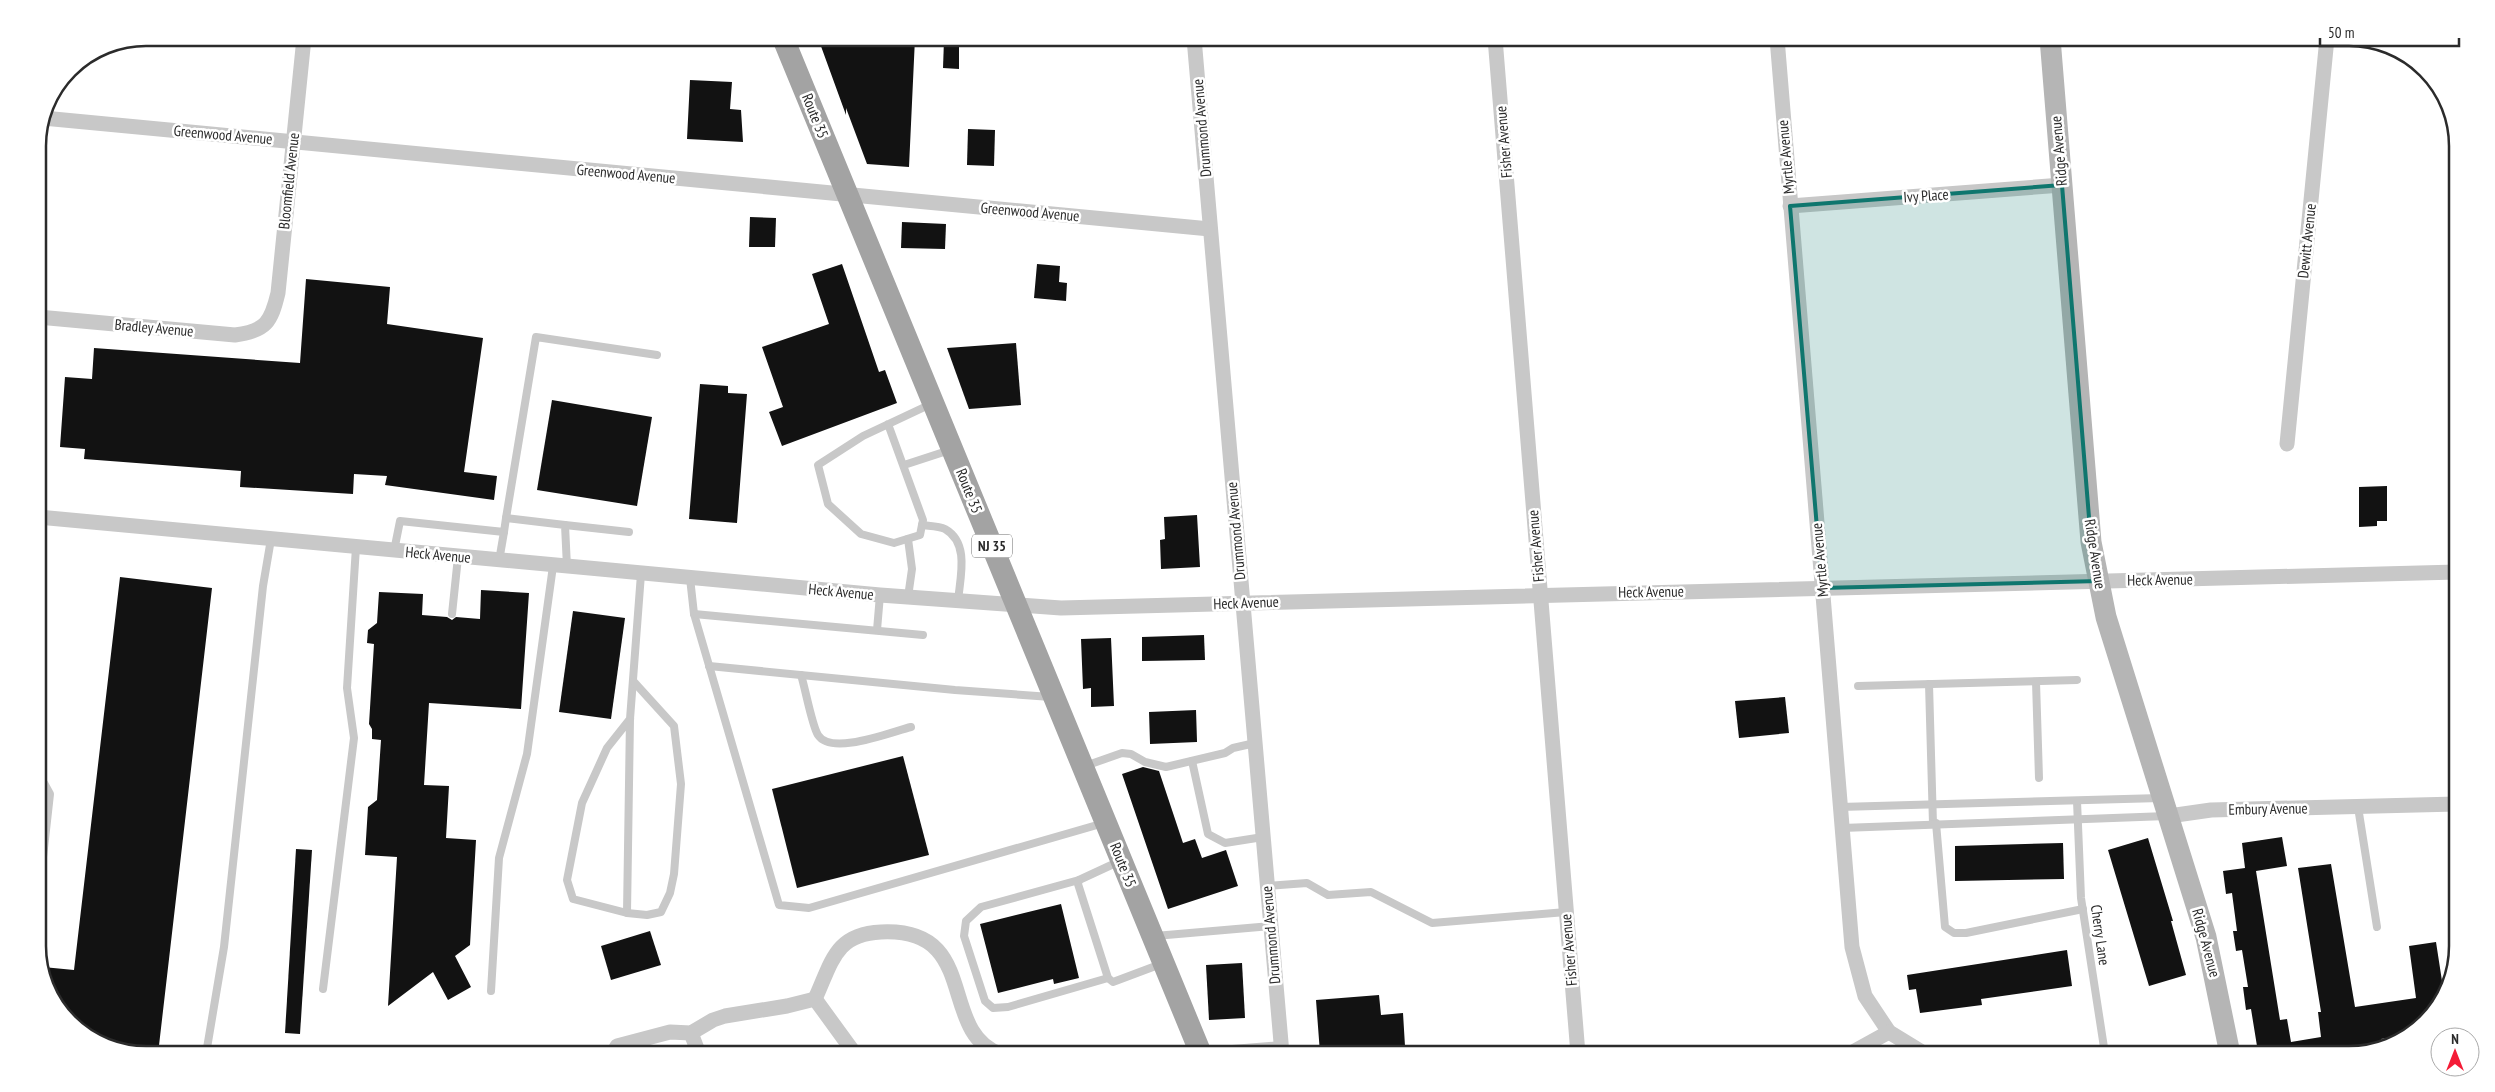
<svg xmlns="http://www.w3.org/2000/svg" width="2495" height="1092" viewBox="0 0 2495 1092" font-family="'PT Sans Narrow',sans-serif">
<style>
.building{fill:#121212}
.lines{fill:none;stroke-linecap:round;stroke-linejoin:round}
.lane{stroke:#c8c8c8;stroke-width:8}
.street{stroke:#c8c8c8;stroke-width:15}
.secondary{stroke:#b5b5b5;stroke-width:21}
.primary{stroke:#a3a3a3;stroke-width:22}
.marked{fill:#0f766e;fill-opacity:0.2;stroke:#0f766e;stroke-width:4;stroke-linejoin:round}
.labels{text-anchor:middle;stroke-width:5;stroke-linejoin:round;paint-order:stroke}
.shield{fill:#fff;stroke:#6b6b6b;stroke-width:1}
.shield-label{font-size:14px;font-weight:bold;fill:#2b2b2b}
.street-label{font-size:15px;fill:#2b2b2b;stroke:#fff}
.rim{fill:none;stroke:#2b2b2b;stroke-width:2.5}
</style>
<rect width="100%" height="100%" fill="#fff"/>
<!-- building -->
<g class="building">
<polygon points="818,38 915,38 909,167 867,164 846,108 846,115"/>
<polygon points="944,40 959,41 959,69 943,68"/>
<polygon points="690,80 732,82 730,109 741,110 743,142 687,139"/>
<polygon points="968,129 995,130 994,166 967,165"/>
<polygon points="750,217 776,218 775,247 749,247"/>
<polygon points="902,222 946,224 945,249 901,248"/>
<polygon points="842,264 879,372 885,370 897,403 782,446 769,412 783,407 762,347 829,324 812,274"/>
<polygon points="1037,264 1060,266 1059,282 1067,283 1066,301 1034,298"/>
<polygon points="306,279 390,287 387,324 483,338 464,472 497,476 494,500 385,485 387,476 354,474 353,494 240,487 241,471 84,459 85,449 60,447 65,377 92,379 94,348 300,363"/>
<polygon points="1016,343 1021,405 969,409 947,348"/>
<polygon points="700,384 728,386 728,393 747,394 737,523 689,519"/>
<polygon points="552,400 652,417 637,506 537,490"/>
<polygon points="2387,486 2387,521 2377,521 2377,526 2359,527 2359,487"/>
<polygon points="1197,515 1200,567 1161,569 1160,540 1165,539 1164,517"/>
<polygon points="120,577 212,588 158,1054 105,1046 60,1012 43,967 74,970"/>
<polygon points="481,590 529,593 521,709 429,703 424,785 449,786 446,838 476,840 470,945 455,956 471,987 448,1000 433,972 388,1006 397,857 365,855 368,807 377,800 381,740 372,739 372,729 369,724 374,644 367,643 368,630 377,623 379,592 423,594 422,615 447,617 452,620 456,617 480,619"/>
<polygon points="573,611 625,618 611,719 559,712"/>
<polygon points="1204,635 1205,660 1142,661 1142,637"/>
<polygon points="1111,638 1114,706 1091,707 1091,688 1083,689 1081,639"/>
<polygon points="1785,697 1789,733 1739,738 1735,701"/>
<polygon points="1196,710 1197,742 1150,744 1149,712"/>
<polygon points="903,756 929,855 797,888 772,789"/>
<polygon points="1143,767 1159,771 1183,843 1195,839 1202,858 1226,850 1238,886 1168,909 1122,774"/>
<polygon points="2282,837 2287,866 2256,871 2280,1020 2287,1019 2291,1042 2321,1037 2318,1012 2321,1012 2298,868 2331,864 2355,1007 2416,998 2409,946 2436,942 2444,994 2411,1034 2381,1039 2382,1045 2349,1054 2265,1054 2263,1045 2257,1046 2251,1009 2246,1010 2243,987 2248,987 2242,950 2236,951 2233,931 2237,931 2232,893 2226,894 2223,871 2245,868 2242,843"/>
<polygon points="2148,838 2173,921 2171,921 2186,975 2149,986 2108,850"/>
<polygon points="2063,843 2064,879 1955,881 1955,846"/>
<polygon points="296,849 312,850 300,1034 285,1033"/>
<polygon points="1061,904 1079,978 1054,984 1053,979 998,993 980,924"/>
<polygon points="650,931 661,965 611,980 601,946"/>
<polygon points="2067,950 2072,986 1981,999 1982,1005 1920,1013 1916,989 1909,990 1907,975"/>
<polygon points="1242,963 1245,1018 1209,1020 1206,965"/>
<polygon points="1379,995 1381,1015 1403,1013 1405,1046 1368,1049 1368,1054 1347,1054 1347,1051 1320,1053 1316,1000"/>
</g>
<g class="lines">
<!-- lane -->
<g class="lane">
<polyline points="888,424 923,520 920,535 894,543 861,534 828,504 818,465 863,436 931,404"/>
<polyline points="904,465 950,450"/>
<polyline points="506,518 536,337 657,355"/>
<polyline points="565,525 629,532"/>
<path d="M922,525C928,526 939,526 945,529C970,543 960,578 958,601"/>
<polyline points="908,539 912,569 908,597"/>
<polyline points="394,551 400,521 504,532 506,518 565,525 567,567"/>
<polyline points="499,561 504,532"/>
<polyline points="690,578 694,614 779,905 809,908 1104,823"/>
<polyline points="452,614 458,557"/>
<polyline points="694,614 923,635"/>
<polyline points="877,630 880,595"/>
<polyline points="709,666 955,690 1051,697"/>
<path d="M801,675C805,687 812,726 818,735C831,756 891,732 911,727"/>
<polyline points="2036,682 2039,778"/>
<polyline points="1929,684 1933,824"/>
<polyline points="1858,686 2077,680"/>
<polyline points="630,719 607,748 582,803 567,880 573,899 627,913 630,719 641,574"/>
<polyline points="1192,761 1208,834 1225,843 1263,837"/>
<polyline points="1085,766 1122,753 1131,754 1145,762 1166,767 1225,753 1233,748 1255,743"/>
<polyline points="38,780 44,783 50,794 38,902"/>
<polyline points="2077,801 2081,898 2105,1054"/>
<polyline points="1840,807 2161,798"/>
<polyline points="2358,807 2377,927"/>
<polyline points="1936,823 1945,927 1954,933 1966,933 2083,909"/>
<polyline points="1842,828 2167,816"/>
<polyline points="1120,861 1079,880 1078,884 1108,978 1113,982 1161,964"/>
<polyline points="1079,880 981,907 966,921 964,936 985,1001 993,1008 1008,1007 1108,978"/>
<polyline points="1267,886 1307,883 1328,895 1371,892 1432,923 1566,912"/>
<polyline points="627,913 647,915 661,912 670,893 674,874 681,784 674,726 634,682"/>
<polyline points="1155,936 1271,926"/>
<polyline points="323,989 354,738 347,688 356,547"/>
<polyline points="491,991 499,858 527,754 553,566"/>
<polyline points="1232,1049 1281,1045"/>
<polyline points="206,1054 224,947 263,586 271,539"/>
</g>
<!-- street -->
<g class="street">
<polyline points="1194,38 1282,1054"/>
<polyline points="1495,38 1578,1054"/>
<polyline points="1777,38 1852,947 1865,996 1889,1032 1925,1054"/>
<polyline points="43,118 1210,229"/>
<polyline points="1790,206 2062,185"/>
<path d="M38,317L235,335C266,331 271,322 278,293L304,38"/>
<polyline points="2287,444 2327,38"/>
<polyline points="38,517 880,595 1061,608 2457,572"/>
<polyline points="2169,816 2211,810 2457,804"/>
<path d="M815,999C832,962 835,934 881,932C981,927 937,1031 1000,1054"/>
<polyline points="691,1033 699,1054"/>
<polyline points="613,1054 617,1046 670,1032 691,1033 713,1020 725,1016 787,1006 815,999 855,1054"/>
<polyline points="1842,1054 1851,1053 1889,1032"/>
</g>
<!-- secondary -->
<polyline class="secondary" points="2050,38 2091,542 2106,617 2206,937 2230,1054"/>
<!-- primary -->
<polyline class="primary" points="783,38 1201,1054"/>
</g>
<!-- marked area -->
<path class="marked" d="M2062,185L2091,542L2099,581L1822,588L1790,206Z"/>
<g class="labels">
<!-- shield labels -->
<rect class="shield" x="972" y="534.5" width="40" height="23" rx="4"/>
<g class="shield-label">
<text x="992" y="551">NJ 35</text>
</g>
<!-- street labels -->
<g class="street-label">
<text transform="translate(815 116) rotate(68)" y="5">Route 35</text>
<text transform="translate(1202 128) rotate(-95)" y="5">Drummond Avenue</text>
<text transform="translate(223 135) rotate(5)" y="5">Greenwood Avenue</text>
<text transform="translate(1504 142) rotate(-95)" y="5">Fisher Avenue</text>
<text transform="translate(2059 151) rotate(-95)" y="5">Ridge Avenue</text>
<text transform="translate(1786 157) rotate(-95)" y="5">Myrtle Avenue</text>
<text transform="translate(626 174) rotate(5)" y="5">Greenwood Avenue</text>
<text transform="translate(289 181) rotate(-84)" y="5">Bloomfield Avenue</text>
<text transform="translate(1926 196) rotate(-4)" y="5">Ivy Place</text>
<text transform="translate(1030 212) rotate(5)" y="5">Greenwood Avenue</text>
<text transform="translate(2307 241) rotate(-84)" y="5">Dewitt Avenue</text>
<text transform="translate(154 328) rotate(5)" y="5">Bradley Avenue</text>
<text transform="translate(969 491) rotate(68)" y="5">Route 35</text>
<text transform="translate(1236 531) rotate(-95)" y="5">Drummond Avenue</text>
<text transform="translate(1536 546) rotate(-95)" y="5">Fisher Avenue</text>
<text transform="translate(2095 554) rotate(81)" y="5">Ridge Avenue</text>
<text transform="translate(438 555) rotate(5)" y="5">Heck Avenue</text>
<text transform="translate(1820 560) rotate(-95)" y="5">Myrtle Avenue</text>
<text transform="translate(2160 580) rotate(-1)" y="5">Heck Avenue</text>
<text transform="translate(841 592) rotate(5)" y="5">Heck Avenue</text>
<text transform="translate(1651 592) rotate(-1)" y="5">Heck Avenue</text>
<text transform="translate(1246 603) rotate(-2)" y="5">Heck Avenue</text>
<text transform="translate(2268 809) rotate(-1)" y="5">Embury Avenue</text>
<text transform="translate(1123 865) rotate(68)" y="5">Route 35</text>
<text transform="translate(1271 935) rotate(-95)" y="5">Drummond Avenue</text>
<text transform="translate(2100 935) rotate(82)" y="5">Cherry Lane</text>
<text transform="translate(2206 943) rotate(75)" y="5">Ridge Avenue</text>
<text transform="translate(1569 950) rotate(-95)" y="5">Fisher Avenue</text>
</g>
</g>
<!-- crop -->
<path d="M0 0H2495V1092H0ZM146 46H2349A100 100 0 0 1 2449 146V946A100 100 0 0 1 2349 1046H146A100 100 0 0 1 46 946V146A100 100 0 0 1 146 46Z" fill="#fff" fill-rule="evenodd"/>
<path class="rim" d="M146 46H2349A100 100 0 0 1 2449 146V946A100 100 0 0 1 2349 1046H146A100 100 0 0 1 46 946V146A100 100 0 0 1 146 46Z"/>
<!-- north arrow -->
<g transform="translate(2455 1052)"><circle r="24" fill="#ffffff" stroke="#aaaaaa"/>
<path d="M0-4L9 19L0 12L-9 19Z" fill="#f41c37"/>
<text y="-8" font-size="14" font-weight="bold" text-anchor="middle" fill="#2b2b2b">N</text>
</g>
<!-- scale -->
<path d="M2320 38v8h139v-8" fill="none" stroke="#2b2b2b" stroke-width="2.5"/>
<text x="2328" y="38" font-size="15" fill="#2b2b2b" stroke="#ffffff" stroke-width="4" paint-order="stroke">50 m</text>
</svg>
